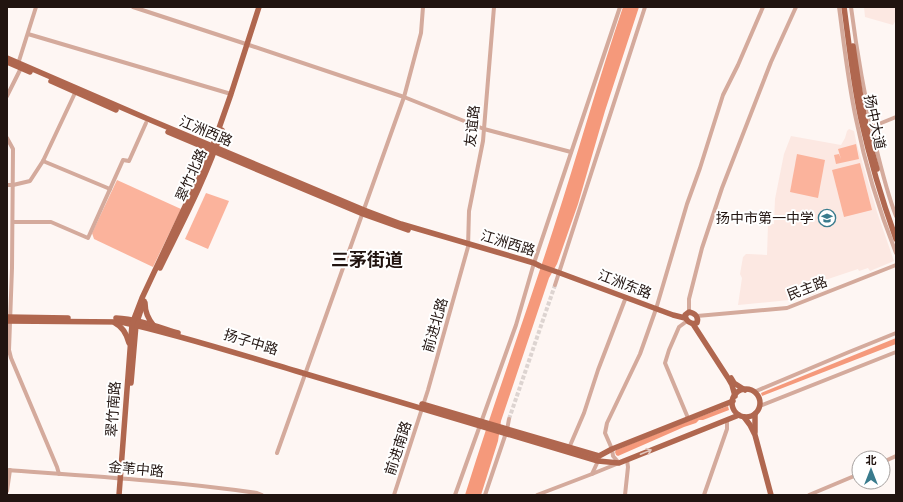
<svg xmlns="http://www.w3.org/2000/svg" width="903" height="502" viewBox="0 0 903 502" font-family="'Noto Serif','Noto Sans SC',serif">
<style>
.built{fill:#fce8e2}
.green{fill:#fbb39c}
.water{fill:#f5997b}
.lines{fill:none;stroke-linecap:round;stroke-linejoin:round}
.minor-tunnel{stroke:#ddd4d1;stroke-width:4;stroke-dasharray:4 2;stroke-linecap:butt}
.minor{stroke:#d4aa9c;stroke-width:4}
.major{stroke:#b0674f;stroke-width:5.5}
.oneway{stroke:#e3cac1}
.labels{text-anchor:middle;stroke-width:4;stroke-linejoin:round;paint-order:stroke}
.street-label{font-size:14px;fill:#211410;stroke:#fff}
.poi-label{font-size:14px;fill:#211410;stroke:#fff;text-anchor:end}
.district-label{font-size:18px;font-weight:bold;fill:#211410;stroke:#fff}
</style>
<rect width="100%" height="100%" fill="#fef6f3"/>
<!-- built -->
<g class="built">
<polygon points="864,7 896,7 896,20 893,25 865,17"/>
<polygon points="849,129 854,131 856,141 877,212 894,261 870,271 868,268 859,271 858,269 813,284 816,294 799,299 738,305 742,278 740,274 743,257 746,254 749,254 767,255 768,224 774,224 775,199 784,154 791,136 841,145 845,138 847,131"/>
</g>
<!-- green -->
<g class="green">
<polygon points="856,144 859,159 836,164 834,155 839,154 841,159 838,149"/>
<polygon points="797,154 825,160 818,198 790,192"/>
<polygon points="860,163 872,210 844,217 832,170"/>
<polygon points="117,180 181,209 153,267 94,239 92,233"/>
<polygon points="206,193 229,201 208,249 185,239"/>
</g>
<!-- water -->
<g class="water">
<path d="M623,7H639L605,111L578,204L557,264L549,278L501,421L498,441L481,495H465C493,405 525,317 554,227C578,154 598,80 623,7Z"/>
<polygon points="896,338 896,344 762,396 761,393"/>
<polygon points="728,406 729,410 703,420 699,420 696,423 684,427 618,456 616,455 615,452 616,450 678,425"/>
</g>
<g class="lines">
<!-- minor-tunnel -->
<polyline class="minor-tunnel" points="509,419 555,285"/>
<!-- minor -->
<g class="minor">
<polyline points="133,7 249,45 404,97 484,129 571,152"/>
<path d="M839,7C844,44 848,82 856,119C865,164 879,210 896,253"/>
<path d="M851,7C857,53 865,98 875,143C881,168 887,193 896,216"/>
<polyline points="28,34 231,94"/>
<polyline points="18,64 36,7"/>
<polyline points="7,96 21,68"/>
<polyline points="869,128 896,117"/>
<polyline points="7,138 13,149 12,268 9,350 11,358 57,467 59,474"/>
<polyline points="43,161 110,189"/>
<polyline points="7,185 13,185 30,181 43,161 75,93"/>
<polyline points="13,222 51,222 88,238 123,160 129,161 146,123"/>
<polyline points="555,285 645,7"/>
<polyline points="689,312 689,299 702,248 722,188 771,62 796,7"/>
<polyline points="697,316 787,308 896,265"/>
<polyline points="687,321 679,327 669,350 665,363 688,418"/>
<polyline points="754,392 849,352 896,333"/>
<polyline points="760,406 896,352"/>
<polyline points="569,448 584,413 598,370 626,297"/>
<polyline points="277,453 404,97 421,33 423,7"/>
<polyline points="883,462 896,456"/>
<path d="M7,470C90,476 175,481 257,493L262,495"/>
<polyline points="592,474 619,463 613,456 612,449 605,433 607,423 640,354 656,309 687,204 700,168 723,95 738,65 763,7"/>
<polyline points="7,491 10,470"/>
<polyline points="394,495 428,390 468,247 469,211 483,141 494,7"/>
<polyline points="455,495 516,325 534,263 620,7"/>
<polyline points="485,495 507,430 509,419"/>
<polyline points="537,495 592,474 598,461 599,459"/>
<polyline points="625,495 628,467 627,460"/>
<polyline points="704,495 727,429 727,420"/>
<polyline points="809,495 859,474"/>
</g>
<!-- major -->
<g class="major">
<path d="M844,7C849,44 853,82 861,119C870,160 882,200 896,239"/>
<path d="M853,46C859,87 865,129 877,169"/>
<polyline points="7,58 148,119 364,210 401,224 534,263 540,266 560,273 673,315 685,318"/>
<polyline points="7,62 30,72"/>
<polyline points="51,81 116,110"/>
<polyline points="168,132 363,214 408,230"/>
<path d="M160,268C182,223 206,178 222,130"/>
<path d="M145,303C145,313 148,319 154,326"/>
<path d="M689,312C695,313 699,317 697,323C691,325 686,321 685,315Z"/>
<polyline points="7,317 68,318"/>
<path d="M116,318C137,319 158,327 178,333"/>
<path d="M7,321L121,322C180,335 238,354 296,371C397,401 498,431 598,461L619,463L739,415"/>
<path d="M115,323C123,327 127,335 129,343"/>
<polyline points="693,324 728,378 732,385 735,396"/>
<polyline points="731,378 734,383 745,390"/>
<polyline points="131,383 136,325 144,301"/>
<circle cx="746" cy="403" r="14"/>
<polyline points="422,404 599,456 612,449 733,401"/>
<polyline points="744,417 750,425 755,435 771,495"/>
<polyline points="755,432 755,414"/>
<polyline points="119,495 132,324 142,298 211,151 231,94 259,7"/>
</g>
</g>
<!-- one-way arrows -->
<defs><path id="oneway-shaft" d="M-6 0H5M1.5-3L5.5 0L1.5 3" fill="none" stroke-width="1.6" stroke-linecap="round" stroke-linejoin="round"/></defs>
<use class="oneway" href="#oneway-shaft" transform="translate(646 452) rotate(-22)"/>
<!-- icons -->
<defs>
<symbol id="school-ring" viewBox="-11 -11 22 22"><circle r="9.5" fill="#fff" stroke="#397b8d" stroke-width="1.5"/><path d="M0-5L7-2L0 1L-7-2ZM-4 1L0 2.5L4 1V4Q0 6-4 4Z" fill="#397b8d"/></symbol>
</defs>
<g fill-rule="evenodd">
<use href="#school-ring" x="817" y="208" width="20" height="20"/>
</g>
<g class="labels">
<!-- street labels -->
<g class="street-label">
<text transform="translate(875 122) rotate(78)" y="5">扬中大道</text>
<text transform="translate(472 126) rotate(-84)" y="5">友谊路</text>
<text transform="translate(206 131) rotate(23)" y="5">江洲西路</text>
<text transform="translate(191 175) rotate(-66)" y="5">翠竹北路</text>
<text transform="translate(508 243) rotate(17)" y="5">江洲西路</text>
<text transform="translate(625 284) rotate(21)" y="5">江洲东路</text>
<text transform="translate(807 288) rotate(-21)" y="5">民主路</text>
<text transform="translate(435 325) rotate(-74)" y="5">前进北路</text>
<text transform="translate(251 342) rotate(17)" y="5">扬子中路</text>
<text transform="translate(113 409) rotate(-86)" y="5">翠竹南路</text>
<text transform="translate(398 448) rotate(-72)" y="5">前进南路</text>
<text transform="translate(136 469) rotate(5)" y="5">金苇中路</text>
</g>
<!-- poi labels -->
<g class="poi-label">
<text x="814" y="223">扬中市第一中学</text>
</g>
<!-- district labels -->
<g class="district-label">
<text x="367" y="266">三茅街道</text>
</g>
</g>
<!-- border -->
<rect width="903" height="502" fill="none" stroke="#211410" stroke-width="16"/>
<!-- north arrow -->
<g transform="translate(871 470)"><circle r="19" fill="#ffffff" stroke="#a6a19f"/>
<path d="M0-3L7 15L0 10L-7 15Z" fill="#397b8d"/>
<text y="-6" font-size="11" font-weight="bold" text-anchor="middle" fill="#211410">北</text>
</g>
</svg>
